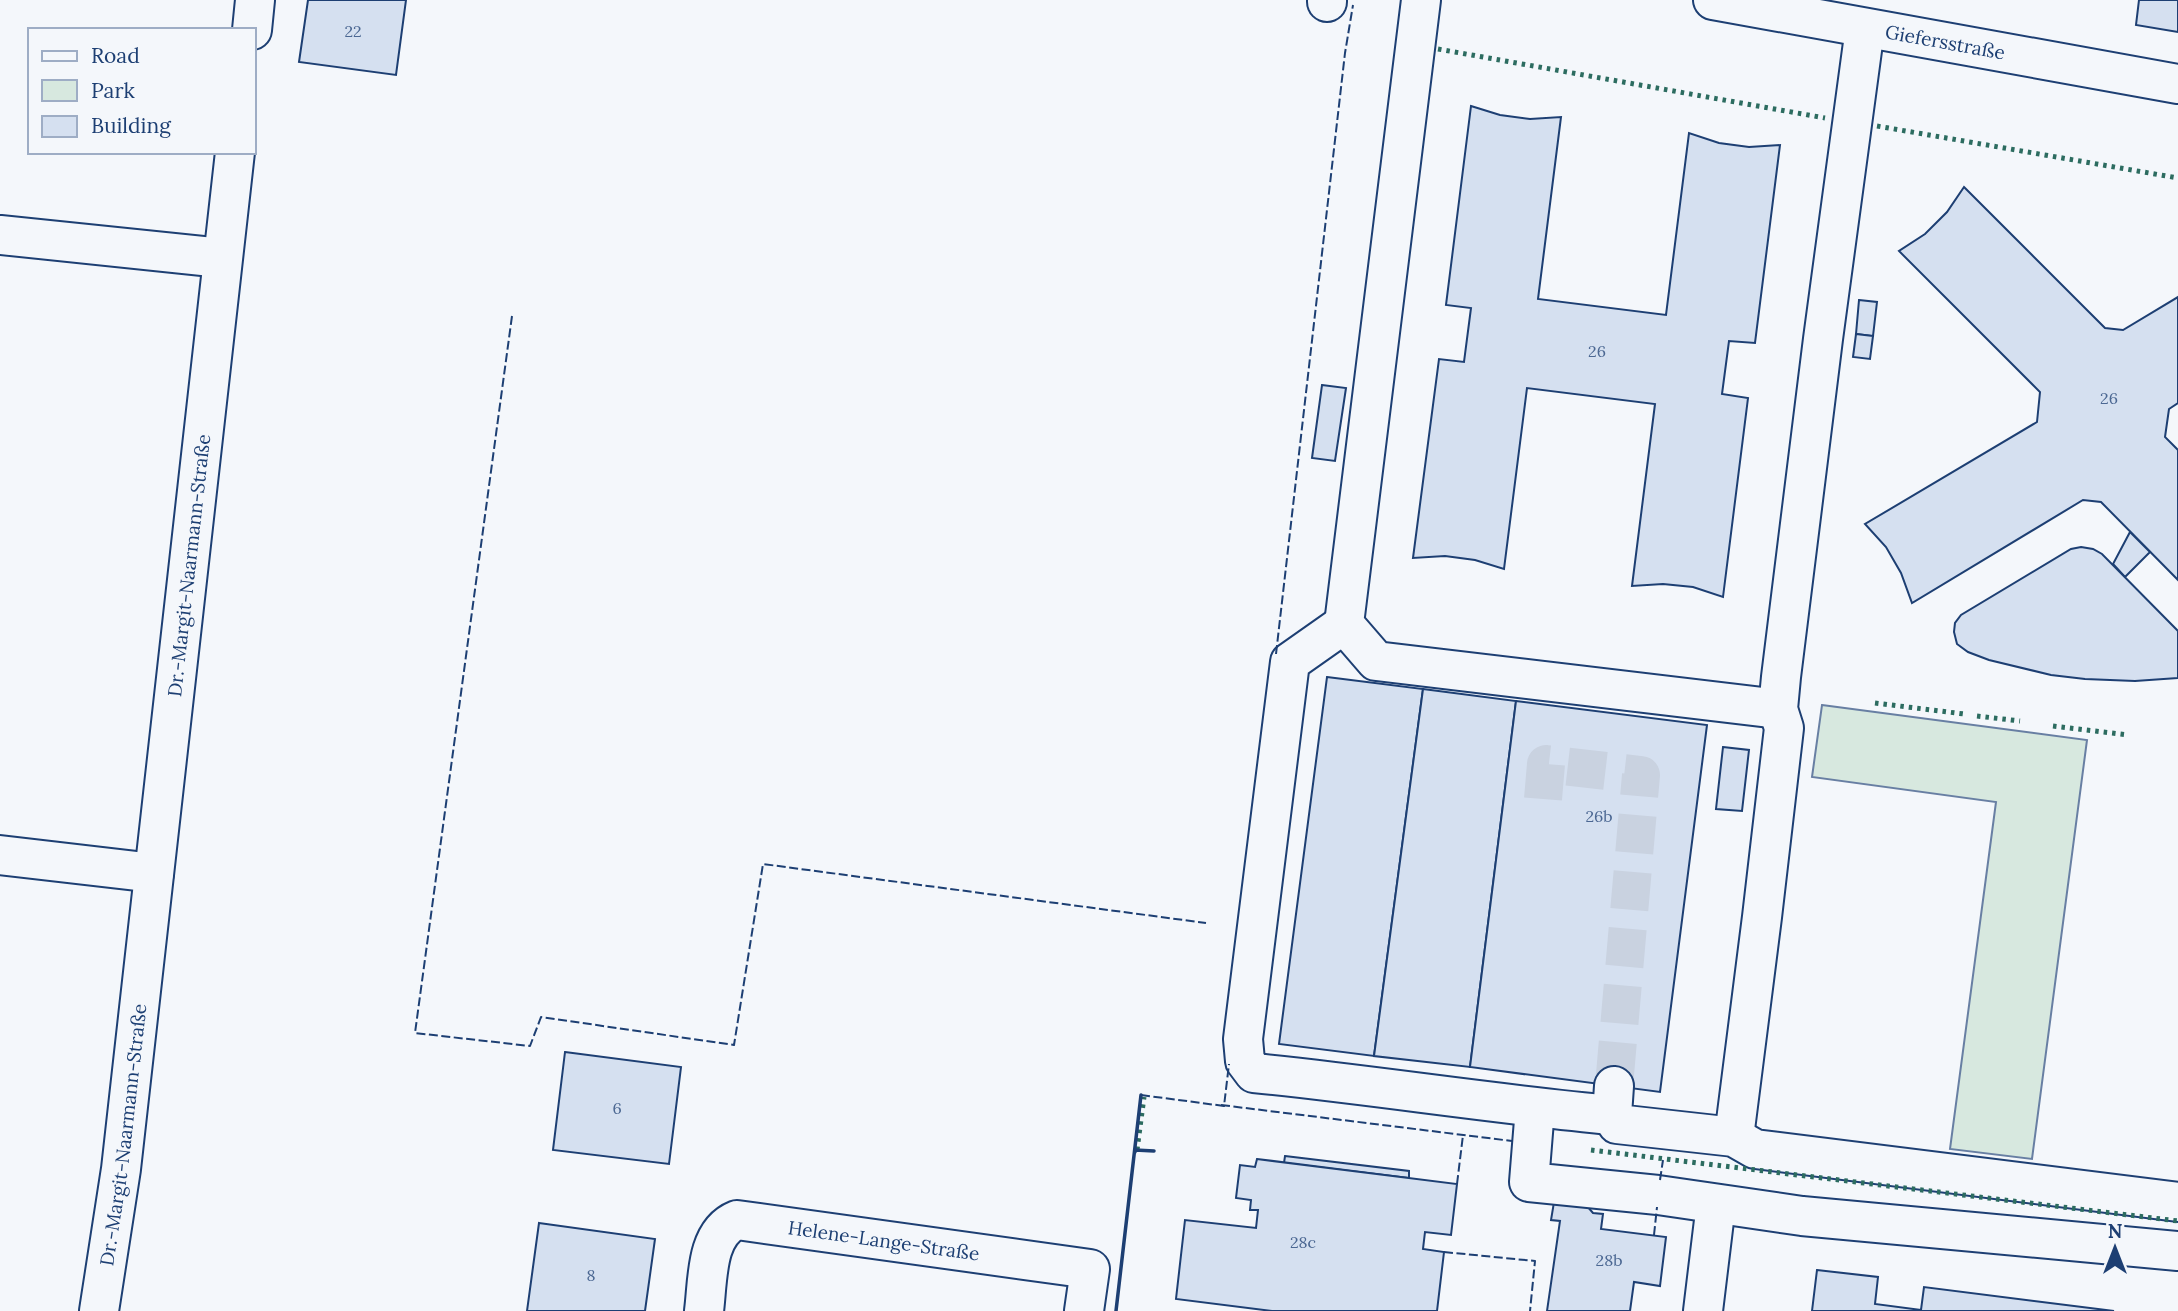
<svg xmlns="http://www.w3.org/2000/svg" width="2178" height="1311" viewBox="0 0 2178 1311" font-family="Lora,serif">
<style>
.green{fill:#d7e8df;stroke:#687fa3;stroke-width:2}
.building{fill:#d5e0f0;stroke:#1d3f73;stroke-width:2}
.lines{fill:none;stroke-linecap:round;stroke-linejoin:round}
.minor-tunnel{stroke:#c9d2e0;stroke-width:38;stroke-dasharray:38 19;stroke-linecap:butt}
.minor-casing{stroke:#1d3f73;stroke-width:42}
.minor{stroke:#f4f7fb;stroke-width:38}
.hedge{stroke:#2c6c60;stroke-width:5;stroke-dasharray:3.5 5;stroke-linecap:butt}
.fence{stroke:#1d3f73;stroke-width:2;stroke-dasharray:9 3.5;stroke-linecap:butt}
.wall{stroke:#1d3f73;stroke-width:3.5}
.labels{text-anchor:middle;stroke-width:5;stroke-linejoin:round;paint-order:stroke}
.number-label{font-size:16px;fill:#4b6792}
.street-label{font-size:19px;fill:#1d3f73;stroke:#f4f7fb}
</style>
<rect width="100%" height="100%" fill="#f4f7fb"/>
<!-- green -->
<polygon class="green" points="1822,705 2087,740 2032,1159 1950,1149 1996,802 1812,777"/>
<!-- building -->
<g class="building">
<polygon points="308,0 406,0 396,75 299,62"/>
<polygon points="2139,0 2178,0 2178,32 2136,25"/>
<polygon points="1471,106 1500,115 1530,119 1561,117 1538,299 1666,315 1689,133 1719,143 1749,147 1780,145 1755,343 1729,341 1722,394 1748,398 1723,597 1693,587 1663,584 1632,586 1655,404 1527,388 1504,569 1475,560 1445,556 1413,558 1439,359 1464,362 1471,308 1446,305"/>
<polygon points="1964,187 2105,328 2123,330 2178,297 2178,403 2169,409 2165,437 2178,450 2178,580 2101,502 2083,500 1912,603 1901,573 1886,547 1865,524 2037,422 2040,392 1899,251 1925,234 1947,212"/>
<polygon points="1859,300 1877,302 1873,336 1856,334"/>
<polygon points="1856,334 1873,336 1870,359 1853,357"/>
<polygon points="1322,385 1346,388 1335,461 1312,458"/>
<polygon points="2130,532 2150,552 2125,577 2113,564"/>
<polygon points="2081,547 2093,549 2102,554 2178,631 2178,678 2135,681 2085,679 2051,675 1989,660 1968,652 1957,644 1954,632 1955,623 1961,615 2071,549"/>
<polygon points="1327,677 1423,689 1374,1056 1279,1044"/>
<polygon points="1423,689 1516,701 1470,1067 1374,1056"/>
<polygon points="1516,701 1707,725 1660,1092 1470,1067"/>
<polygon points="1723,747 1749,750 1742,811 1716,809"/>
<polygon points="565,1052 681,1067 669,1164 553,1150"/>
<polygon points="1285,1156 1409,1171 1409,1178 1284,1163"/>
<polygon points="1257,1159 1457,1184 1451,1235 1425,1232 1423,1249 1444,1252 1437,1311 1272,1311 1176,1299 1185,1220 1256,1228 1258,1210 1250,1210 1251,1200 1236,1198 1240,1165 1255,1167"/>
<polygon points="1554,1202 1587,1206 1593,1213 1603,1214 1601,1229 1666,1237 1660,1286 1634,1282 1630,1311 1547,1311 1560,1221 1551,1220"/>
<polygon points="539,1223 655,1239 645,1311 527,1311"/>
<polygon points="1817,1270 1878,1277 1875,1304 1921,1310 1924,1287 2114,1311 1812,1311"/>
</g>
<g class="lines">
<!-- minor-tunnel -->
<polyline class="minor-tunnel" points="1543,799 1546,764 1641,775 1614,1086"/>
<defs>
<g id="minor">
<polyline points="1421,0 1344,624 1376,661 1778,709"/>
<path id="s1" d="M1713,0L2178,84"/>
<polyline points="1327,2 1327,0"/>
<polyline points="252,30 255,0"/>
<polyline points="0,235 222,258"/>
<path d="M1344,624L1290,662L1243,1039L1245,1061L1254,1073C1374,1085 1492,1104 1612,1115"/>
<polyline points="0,855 154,873"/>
<polyline points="1614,1086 1612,1115 1617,1124 1734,1137 1755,1149 2178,1202"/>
<polyline points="1535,1108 1529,1182 1658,1195 1802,1216 2178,1251"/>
<polyline points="1734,1137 1762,917 1784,728 1778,709 1781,677 1823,339 1865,28"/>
<path id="s2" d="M99,1311L121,1169L235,152"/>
<path id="s3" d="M704,1311C708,1281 705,1233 737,1220L1090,1269L1084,1311"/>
<polyline points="1703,1311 1716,1204"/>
</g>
</defs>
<!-- minor casing -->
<use href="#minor" class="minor-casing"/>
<!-- minor -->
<use href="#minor" class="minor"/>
<!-- hedge -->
<g class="hedge">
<polyline points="1438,49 1825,118"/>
<polyline points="1877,126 2178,178"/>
<polyline points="1875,703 1964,714"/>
<polyline points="1977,716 2020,721"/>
<polyline points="2053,726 2128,735"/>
<polyline points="1137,1150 1144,1097"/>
<polyline points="1591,1150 2178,1221"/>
</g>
<!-- fence -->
<g class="fence">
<polyline points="512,316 415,1033 530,1046 541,1017 734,1045 763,864 1206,923"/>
<polyline points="1276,654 1345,53 1353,5"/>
<polyline points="1141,1095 1224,1106 1229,1064"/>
<polyline points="1221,1105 1512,1141"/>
<polyline points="1660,1180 1663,1160"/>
<polyline points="1457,1184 1463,1135"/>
<polyline points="1654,1235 1657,1207"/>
<polyline points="1444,1252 1535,1261 1530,1311"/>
</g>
<!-- wall -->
<g class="wall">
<polyline points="1135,1152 1135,1150 1154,1151"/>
<polyline points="1116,1311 1141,1095"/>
</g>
</g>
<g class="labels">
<!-- number labels -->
<g class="number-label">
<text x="353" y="37">22</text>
<text x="1597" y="357">26</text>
<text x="2109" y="404">26</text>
<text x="1599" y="822">26b</text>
<text x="617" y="1114">6</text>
<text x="1303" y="1248">28c</text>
<text x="1609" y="1266">28b</text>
<text x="591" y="1281">8</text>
</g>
<!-- street labels -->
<g class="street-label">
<text dy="7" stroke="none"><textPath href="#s1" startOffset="236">Giefersstraße</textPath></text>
<text dy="7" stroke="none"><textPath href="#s2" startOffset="751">Dr.-Margit-Naarmann-Straße</textPath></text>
<text dy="7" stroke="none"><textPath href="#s2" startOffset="178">Dr.-Margit-Naarmann-Straße</textPath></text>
<text dy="7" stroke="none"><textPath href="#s3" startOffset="250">Helene-Lange-Straße</textPath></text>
</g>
</g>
<!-- legend -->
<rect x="28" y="28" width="228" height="126" fill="#f4f7fb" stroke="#9eadc5" stroke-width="2"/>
<rect x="42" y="51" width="35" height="10" fill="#f4f7fb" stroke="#9eadc5" stroke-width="2"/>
<text x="91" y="63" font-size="21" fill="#1d3f73">Road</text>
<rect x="42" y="80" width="35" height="21" fill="#d7e8df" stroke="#9eadc5" stroke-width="2"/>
<text x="91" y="98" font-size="21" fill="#1d3f73">Park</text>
<rect x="42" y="116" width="35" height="21" fill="#d5e0f0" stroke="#9eadc5" stroke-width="2"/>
<text x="91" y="133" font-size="21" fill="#1d3f73">Building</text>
<!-- north arrow -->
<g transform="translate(2115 1248)" stroke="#f4f7fb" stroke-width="5" paint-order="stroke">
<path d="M0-5L12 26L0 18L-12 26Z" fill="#1d3f73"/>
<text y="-10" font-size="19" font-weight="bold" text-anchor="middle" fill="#1d3f73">N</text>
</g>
</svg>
